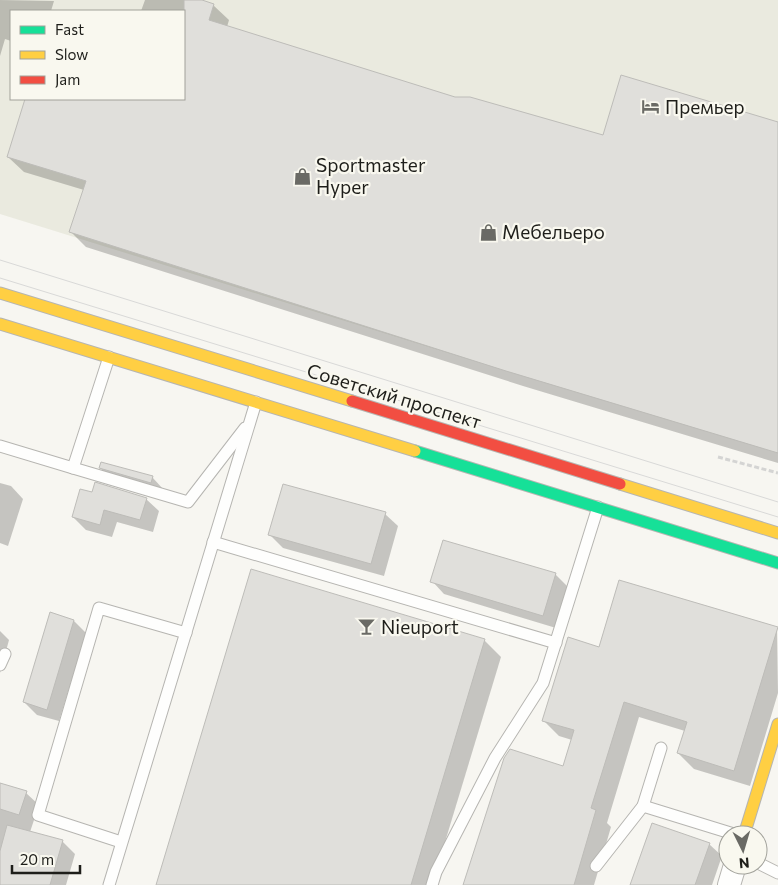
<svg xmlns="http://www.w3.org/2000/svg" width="778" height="885" viewBox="0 0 778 885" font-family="Commissioner,sans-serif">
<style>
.built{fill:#eaeadf;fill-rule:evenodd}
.shadow{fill:#0003}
.building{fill:#e0dfdb;stroke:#bdbcb8}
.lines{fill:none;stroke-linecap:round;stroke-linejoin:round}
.lane-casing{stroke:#b6b5b1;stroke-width:13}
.street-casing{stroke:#b6b5b1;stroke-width:24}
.fast-casing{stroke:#b6b5b1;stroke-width:13}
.slow-casing{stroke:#b6b5b1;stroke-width:13}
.jam-casing{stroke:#b6b5b1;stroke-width:13}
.path{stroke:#d4d4d3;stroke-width:3;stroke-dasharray:5 2.5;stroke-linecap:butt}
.lane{stroke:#fefefd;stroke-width:11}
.street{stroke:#fefefd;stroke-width:22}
.fast{stroke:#16e098;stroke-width:11}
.slow{stroke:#ffcf43;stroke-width:11}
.jam{stroke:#f24e42;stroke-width:11}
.tram{stroke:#d9d9d8;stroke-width:1}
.labels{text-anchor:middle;stroke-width:4.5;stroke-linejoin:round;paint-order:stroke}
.poi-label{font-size:19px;fill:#1e1e1a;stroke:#f9f8ef;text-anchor:start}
.street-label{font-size:19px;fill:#1e1e1a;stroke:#f9f8ef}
</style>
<rect width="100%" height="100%" fill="#f7f6f1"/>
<!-- built -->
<path class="built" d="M0,0H778V453L506,371L0,214ZM11,11H184V99H11Z"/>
<!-- shadow -->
<g class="shadow">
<polygon points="0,0 54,1 51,11 11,11 11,41 5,39 0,56"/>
<polygon points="145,0 198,0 213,5 229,20 227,27 455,98 604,136 778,123 778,463 523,386 86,247 71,232 84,190 24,172 8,157 26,99 184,99 184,11 141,11"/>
<polygon points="100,468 152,477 164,490 113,480"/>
<polygon points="0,483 11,486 23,499 8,546 0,543"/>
<polygon points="146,499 159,511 153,532 117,522 112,537 86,530 73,517"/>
<polygon points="385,514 398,526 384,576 283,548 270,535"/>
<polygon points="444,542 556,575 568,587 556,628 444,594 432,581"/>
<polygon points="74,621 86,633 59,721 37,715 24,702"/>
<polygon points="777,628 778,693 750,786 694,769 678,753 685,731 639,717 607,823 611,827 594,885 465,885 564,767 572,740 559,736 544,721 599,648"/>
<polygon points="0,631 9,640 0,673"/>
<polygon points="484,640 501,657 432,885 157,885"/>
<polygon points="0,784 26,793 39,805 30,832 62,841 75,854 66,885 0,885"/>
<polygon points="709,844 722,856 712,885 636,885"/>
</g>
<!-- building -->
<g class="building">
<polygon points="184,0 202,0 214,4 209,20 455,97 470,97 603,135 621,75 778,122 778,453 506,371 69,232 86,181 7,157 25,99 184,99"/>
<polygon points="101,462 153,476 151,483 99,468"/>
<polygon points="95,482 147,498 140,520 104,510 100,525 72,517 80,489 92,492"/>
<polygon points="283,484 386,512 371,564 268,535"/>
<polygon points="443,540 556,573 543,616 430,582"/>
<polygon points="251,569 485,639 411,885 156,885"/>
<polygon points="619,580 778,627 734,771 677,753 687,722 624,702 591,808 596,810 574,885 463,885 504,758 510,749 563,766 574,730 542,721 568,637 599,647"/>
<polygon points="50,612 74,620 47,710 23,702"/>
<polygon points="0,783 27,791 19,815 0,809"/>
<polygon points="652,823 710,843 695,885 630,885"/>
<polygon points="7,825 63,840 50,885 0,885 0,851"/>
</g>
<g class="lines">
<defs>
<g id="lane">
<polyline points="109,357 73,468 188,502 245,428"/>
<polyline points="0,446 73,468"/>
<polyline points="213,542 556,643"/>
<polyline points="0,665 5,654"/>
<polyline points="661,748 643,806 737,835"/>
<polyline points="121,842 38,815 99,608 186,633"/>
<polyline points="758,863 778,873"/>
<polyline points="596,866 643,806"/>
<polyline points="109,885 256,402"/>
<polyline points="432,885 436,872 495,758 543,683 598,507"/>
</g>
<polyline id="street" points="729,885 735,865"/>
<polyline id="fast" points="415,451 778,563"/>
<g id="slow">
<polyline points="0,293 352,401"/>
<polyline points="0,324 415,451"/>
<polyline points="620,484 778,533"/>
<polyline points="744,835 778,724"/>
</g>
<polyline id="jam" points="352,401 620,484"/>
</defs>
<!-- lane casing -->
<use href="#lane" class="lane-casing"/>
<!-- street casing -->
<use href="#street" class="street-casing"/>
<!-- fast casing -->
<use href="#fast" class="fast-casing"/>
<!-- slow casing -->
<use href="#slow" class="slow-casing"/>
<!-- jam casing -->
<use href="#jam" class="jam-casing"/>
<!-- path -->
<polyline class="path" points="718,457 778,473"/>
<!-- lane -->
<use href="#lane" class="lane"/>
<!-- street -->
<use href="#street" class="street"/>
<!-- fast -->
<use href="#fast" class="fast"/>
<!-- slow -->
<use href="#slow" class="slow"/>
<!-- jam -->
<use href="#jam" class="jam"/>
<!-- tram -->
<g class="tram">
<polyline points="0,260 778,502"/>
<polyline points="0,278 778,517"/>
</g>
</g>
<!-- icons -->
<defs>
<symbol id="hotel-bare" viewBox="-9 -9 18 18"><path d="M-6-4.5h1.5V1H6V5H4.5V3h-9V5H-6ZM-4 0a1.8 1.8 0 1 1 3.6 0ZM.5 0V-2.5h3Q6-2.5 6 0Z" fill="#6a6a65" stroke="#f9f8ef" stroke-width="2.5" paint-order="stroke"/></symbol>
<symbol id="shop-bare" viewBox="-9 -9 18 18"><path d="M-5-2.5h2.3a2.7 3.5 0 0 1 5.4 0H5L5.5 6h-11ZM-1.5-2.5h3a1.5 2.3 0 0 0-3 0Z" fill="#6a6a65" stroke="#f9f8ef" stroke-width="2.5" paint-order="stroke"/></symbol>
<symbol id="bar-bare" viewBox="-9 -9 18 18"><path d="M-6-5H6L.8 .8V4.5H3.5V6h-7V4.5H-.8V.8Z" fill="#6a6a65" stroke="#f9f8ef" stroke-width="2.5" paint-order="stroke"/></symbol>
</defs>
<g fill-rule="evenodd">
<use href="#hotel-bare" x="638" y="94" width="25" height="25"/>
<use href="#shop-bare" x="290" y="164" width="25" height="25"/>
<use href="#shop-bare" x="476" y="220" width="25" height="25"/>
<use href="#bar-bare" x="354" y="614" width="25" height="25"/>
</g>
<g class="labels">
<!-- poi labels -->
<g class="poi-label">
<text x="665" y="114">Премьер</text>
<text x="316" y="172">Sportmaster<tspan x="316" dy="22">Hyper</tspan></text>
<text x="502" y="239">Мебельеро</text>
<text x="381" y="634">Nieuport</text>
</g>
<!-- street labels -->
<g class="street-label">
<text transform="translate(394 396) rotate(17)" y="7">Советский проспект</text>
</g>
</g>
<!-- legend -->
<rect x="10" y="10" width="175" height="90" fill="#f9f8ef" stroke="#a1a19a"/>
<rect x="20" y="26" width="25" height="8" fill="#16e098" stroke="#a1a19a"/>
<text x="55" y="35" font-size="15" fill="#1e1e1a">Fast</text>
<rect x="20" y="51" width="25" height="8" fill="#ffcf43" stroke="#a1a19a"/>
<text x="55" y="60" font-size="15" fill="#1e1e1a">Slow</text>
<rect x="20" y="76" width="25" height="8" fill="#f24e42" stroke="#a1a19a"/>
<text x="55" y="85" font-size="15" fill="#1e1e1a">Jam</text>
<!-- north arrow -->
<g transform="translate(743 850) rotate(175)"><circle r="24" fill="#f9f8ef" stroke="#a1a19a"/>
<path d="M0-4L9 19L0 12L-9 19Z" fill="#6a6a65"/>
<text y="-8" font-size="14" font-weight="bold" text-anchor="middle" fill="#1e1e1a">N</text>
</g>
<!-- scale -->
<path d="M12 865v8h68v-8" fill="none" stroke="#1e1e1a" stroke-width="2.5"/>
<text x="20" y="865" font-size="15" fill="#1e1e1a" stroke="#f9f8ef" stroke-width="4" paint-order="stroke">20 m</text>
</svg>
